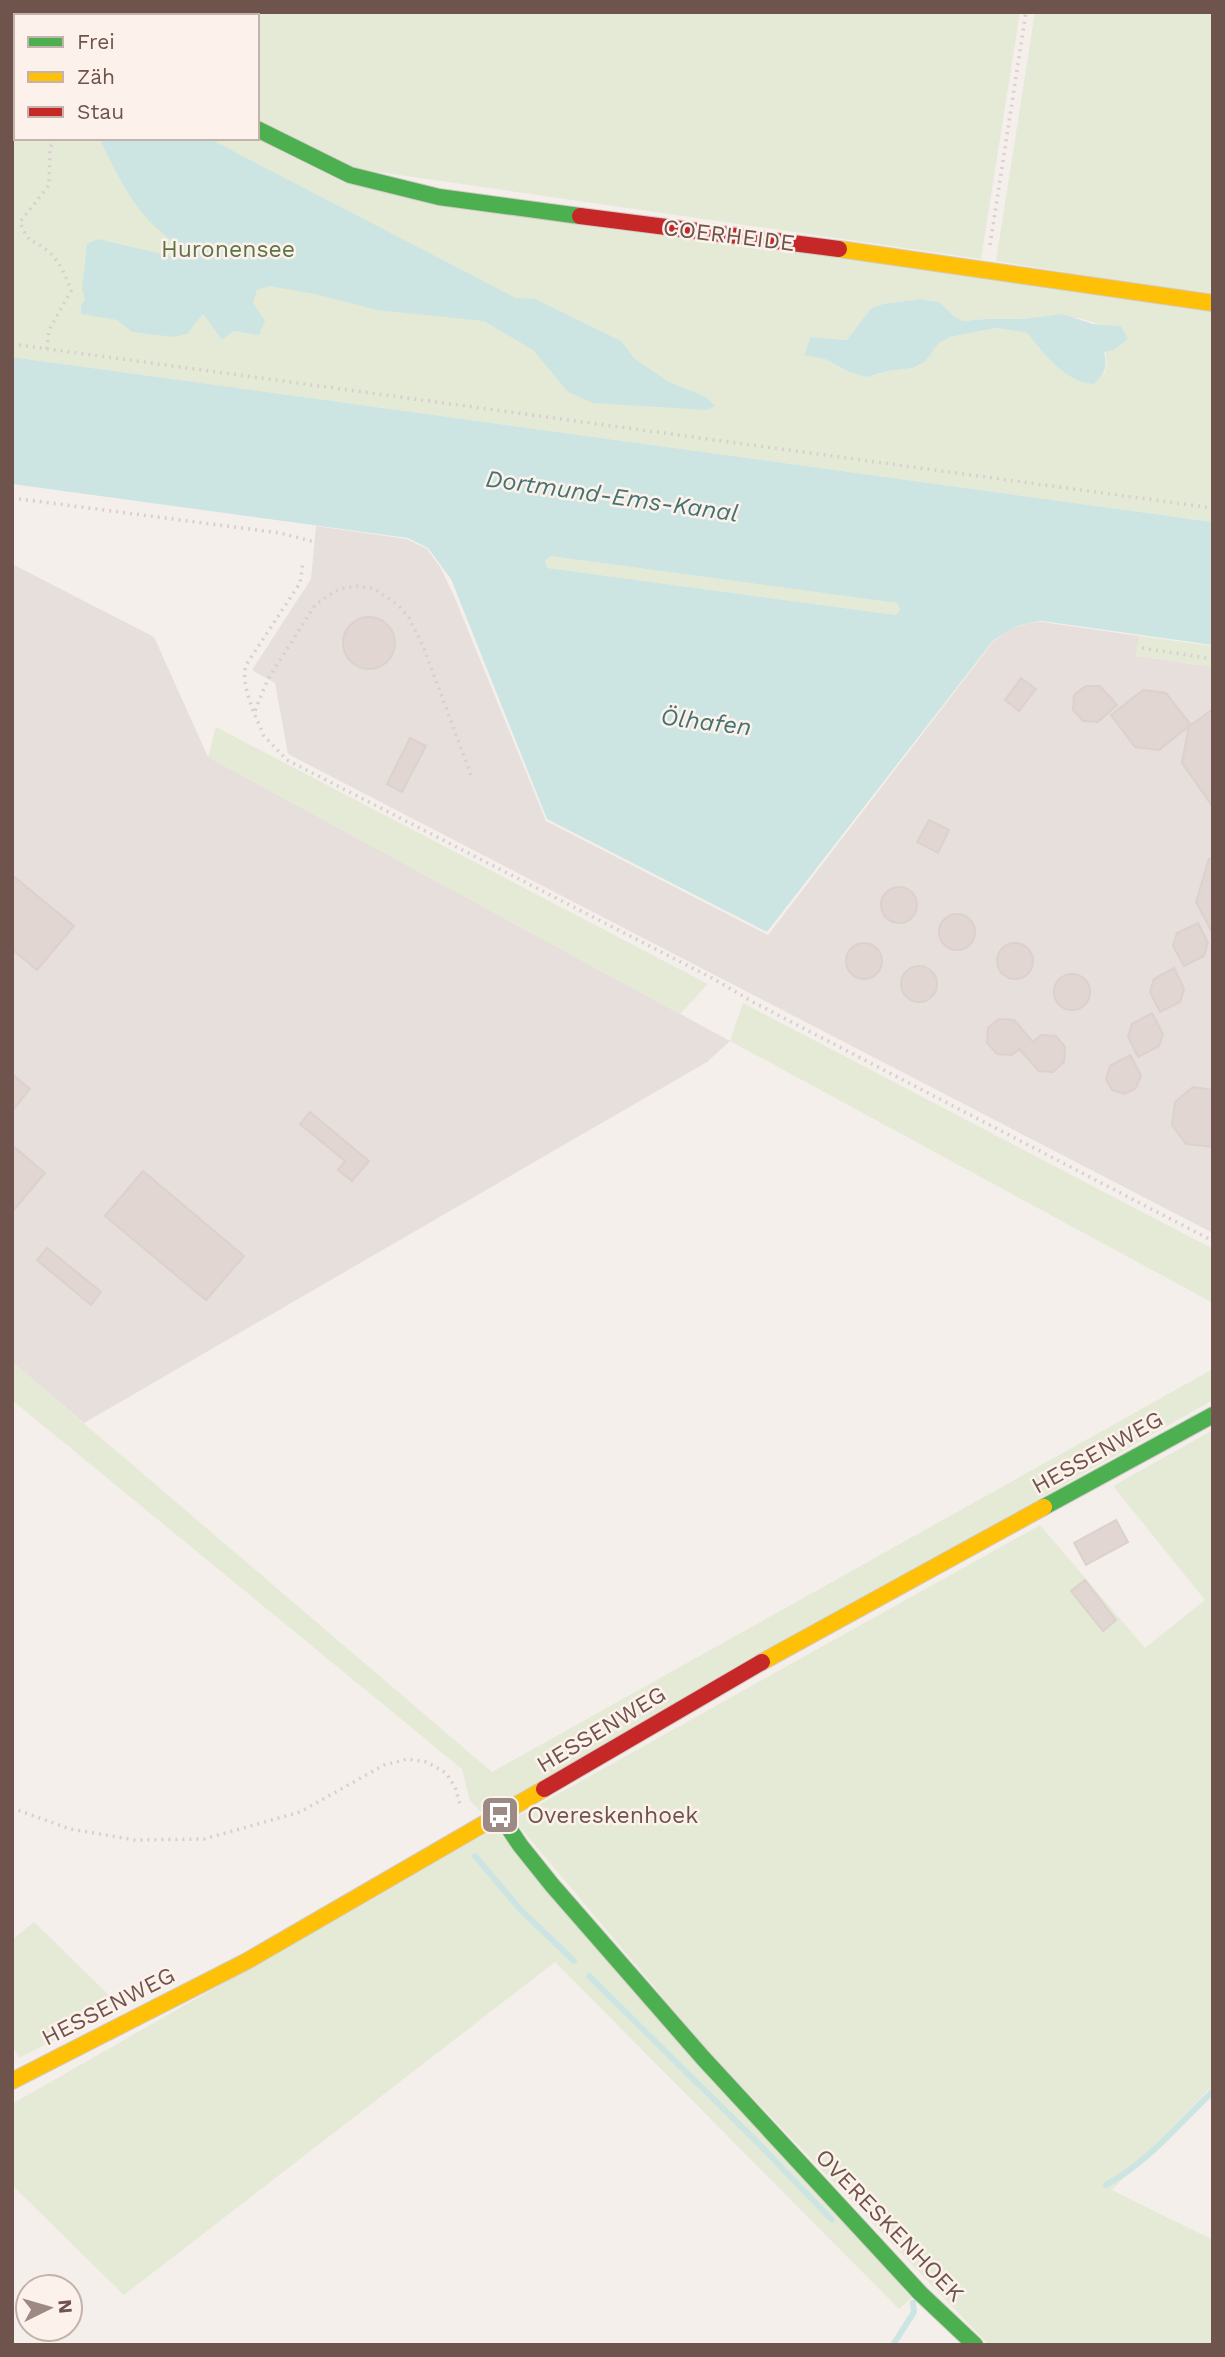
<svg xmlns="http://www.w3.org/2000/svg" width="1225" height="2357" viewBox="0 0 1225 2357" font-family="'Work Sans',sans-serif">
<style>
.industrial{fill:#e6dfdb}
.green{fill:#e5ead6;fill-rule:evenodd}
.water{fill:#cde5e2;fill-rule:evenodd}
.lines{fill:none;stroke-linecap:round;stroke-linejoin:round}
.stream{stroke:#cde5e2;stroke-width:6}
.building{fill:#e1d6d2;stroke:#dcd1cd;stroke-width:2}
.street-casing{stroke:#d3ccc8;stroke-width:25}
.fast-casing{stroke:#d3cac6;stroke-width:18}
.slow-casing{stroke:#d3cac6;stroke-width:18}
.jam-casing{stroke:#d3cac6;stroke-width:18}
.path{stroke:#d8cfce;stroke-width:3.5;stroke-dasharray:2 5;stroke-linecap:butt}
.street{stroke:#fdfdfc;stroke-width:23}
.fast{stroke:#4caf50;stroke-width:16}
.slow{stroke:#ffc107;stroke-width:16}
.jam{stroke:#c62828;stroke-width:16}
.labels{text-anchor:middle;stroke-width:5;stroke-linejoin:round;paint-order:stroke}
.street-label{font-size:23px;fill:#6f534d;stroke:#fdf2eb}
.park-label{font-size:23px;fill:#5d7447;stroke:#fdf2eb}
.poi-label{font-size:23px;fill:#6f534d;stroke:#fdf2eb;text-anchor:start}
.water-label{font-size:24px;font-style:italic;fill:#437372;stroke:#fdf2eb}
</style>
<rect width="100%" height="100%" fill="#f4efea"/>
<!-- industrial -->
<g class="industrial">
<polygon points="316,526 406,539 427,549 440,567 454,596 546,821 768,935 993,642 1010,629 1030,623 1042,622 1139,636 1136,656 1213,667 1213,1233 288,754 275,683 252,670 311,579"/>
<polygon points="12,564 154,637 208,757 730,1041 707,1062 84,1423 12,1362"/>
</g>
<!-- green -->
<g class="green">
<path d="M12,12H68L67,16H16V138H255L345,183L1213,310V522L12,357ZM920,299L939,302L954,316L963,321L986,319L1079,318L1102,325L1107,365L1104,374L1040,350L1027,333L996,328L950,337L938,344L925,362L914,368L888,371L876,375L849,372L825,359L804,354L810,337L847,340L871,308L883,304Z"/>
<polygon points="87,12 1020,12 981,259 351,168 257,122 257,16 89,16"/>
<polygon points="1035,12 1213,12 1213,296 996,261"/>
<polygon points="550,556 898,603 900,610 896,615 548,568 545,562"/>
<polygon points="1139,636 1213,646 1213,667 1136,656"/>
<polygon points="216,727 708,984 680,1014 208,757"/>
<polygon points="743,1003 1213,1249 1213,1303 730,1041"/>
<polygon points="12,1362 492,1772 1213,1369 1213,1400 483,1814 470,1801 462,1769 12,1400"/>
<polygon points="1213,1430 1213,2085 1112,2190 1213,2240 1213,2345 989,2345 709,2052 513,1819 1040,1525 1145,1648 1205,1600 1113,1486"/>
<polygon points="495,1828 912,2298 899,2309 555,1962 124,2295 12,2185 12,2104"/>
<polygon points="34,1922 120,2006 19,2058 12,2045 12,1940"/>
</g>
<!-- water -->
<g class="water">
<path d="M99,138H208L516,298L535,299L621,341L635,359L669,382L706,397L715,406L707,410L593,403L568,392L533,350L484,321L377,310L319,295L270,286L257,290L253,303L265,321L259,335L233,331L222,340L203,314L187,334L174,337L132,332L117,320L81,314V306L85,299L82,289L87,244L98,239L188,260C178,244 163,235 150,222C128,199 113,166 99,138Z"/>
<path d="M920,299L939,302L954,316L963,321L986,319H1023L1062,314L1093,324L1121,326L1128,339L1114,350L1104,352C1108,367 1105,373 1094,384C1066,383 1043,353 1027,333L996,328L950,337L938,344L925,362L913,368L888,371L867,377L849,372L825,359L804,355L810,337L847,340L871,308L883,304Z"/>
<path d="M12,357L1213,522V645L1042,621C1021,623 1008,629 992,642L767,932L547,819L451,579L428,548L408,538L12,484ZM550,556L897,603L900,610L896,615L548,568L545,562Z"/>
</g>
<g class="lines">
<!-- stream -->
<g class="stream">
<polyline points="475,1856 520,1909 574,1961"/>
<polyline points="589,1976 757,2142 832,2220"/>
<path d="M1106,2185C1147,2163 1179,2124 1213,2091"/>
<polyline points="893,2345 914,2312 913,2303"/>
</g>
</g>
<!-- building -->
<g class="building">
<circle cx="369" cy="643" r="26"/>
<polygon points="1021,678 1036,689 1019,711 1005,700"/>
<polygon points="1086,686 1100,686 1117,705 1098,722 1083,721 1073,710 1074,695"/>
<polygon points="1143,690 1166,693 1191,725 1213,709 1213,807 1182,763 1189,726 1159,750 1135,747 1111,715"/>
<polygon points="410,738 426,746 402,792 387,784"/>
<polygon points="929,820 949,830 938,853 917,842"/>
<polygon points="1209,859 1213,860 1213,934 1196,902"/>
<polygon points="12,875 74,926 37,970 12,949"/>
<circle cx="899" cy="905" r="18"/>
<circle cx="957" cy="932" r="18"/>
<polygon points="1198,923 1208,943 1204,956 1184,966 1173,946 1177,933"/>
<circle cx="864" cy="961" r="18"/>
<circle cx="1015" cy="961" r="18"/>
<circle cx="919" cy="984" r="18"/>
<polygon points="1174,968 1184,989 1180,1002 1160,1012 1150,992 1154,979"/>
<circle cx="1072" cy="992" r="18"/>
<polygon points="1152,1013 1163,1034 1159,1046 1138,1057 1128,1037 1132,1024"/>
<polygon points="999,1019 1014,1020 1033,1042 1041,1035 1056,1036 1065,1047 1064,1062 1053,1072 1039,1071 1019,1049 1012,1055 997,1054 987,1043 988,1028"/>
<polygon points="1130,1055 1141,1075 1136,1088 1125,1094 1112,1090 1106,1079 1110,1066"/>
<polygon points="12,1074 30,1089 12,1111"/>
<polygon points="1193,1087 1213,1090 1213,1147 1186,1144 1172,1125 1175,1102"/>
<polygon points="310,1112 369,1161 352,1181 338,1170 345,1161 300,1124"/>
<polygon points="12,1145 45,1173 12,1212"/>
<polygon points="143,1171 244,1256 206,1300 105,1216"/>
<polygon points="47,1248 101,1292 91,1305 37,1260"/>
<polygon points="1116,1520 1128,1542 1086,1565 1074,1543"/>
<polygon points="1085,1580 1116,1620 1103,1631 1071,1591"/>
</g>
<g class="lines">
<defs>
<polyline id="street" points="71,12 72,16"/>
<g id="fast">
<polyline points="257,129 350,175 439,197 580,216"/>
<polyline points="1044,1507 1213,1415"/>
<polyline points="500,1815 520,1845 552,1885 703,2058 920,2293 975,2345"/>
</g>
<g id="slow">
<polyline points="839,249 1213,303"/>
<polyline points="762,1662 1044,1507"/>
<polyline points="12,2081 247,1961 544,1789"/>
</g>
<g id="jam">
<polyline points="580,216 839,249"/>
<polyline points="544,1789 762,1662"/>
</g>
</defs>
<!-- street casing -->
<use href="#street" class="street-casing"/>
<!-- fast casing -->
<use href="#fast" class="fast-casing"/>
<!-- slow casing -->
<use href="#slow" class="slow-casing"/>
<!-- jam casing -->
<use href="#jam" class="jam-casing"/>
<!-- path -->
<g class="path">
<polyline points="990,245 1026,12"/>
<polyline points="12,344 1213,508"/>
<path d="M47,349L49,330L71,291C67,278 60,262 49,252C32,237 30,247 20,222L49,185L50,148L55,138"/>
<polyline points="12,498 280,533 315,542"/>
<polyline points="1142,648 1213,659"/>
<path d="M253,711C248,695 242,681 246,665L300,583L303,563"/>
<polyline points="471,775 423,646 409,618 399,606 375,589 357,586 345,588 335,591 315,605 268,679 254,713 264,736 287,760 712,978 753,1002 1213,1241"/>
<polyline points="12,1808 70,1829 135,1840 204,1839 300,1812 384,1765 407,1759 427,1762 446,1773 455,1787 461,1808"/>
</g>
<!-- street -->
<use href="#street" class="street"/>
<!-- fast -->
<use href="#fast" class="fast"/>
<!-- slow -->
<use href="#slow" class="slow"/>
<!-- jam -->
<use href="#jam" class="jam"/>
</g>
<!-- icons -->
<defs>
<symbol id="bus-square" viewBox="-11 -11 22 22"><rect x="-9" y="-9" width="18" height="18" rx="4" fill="#9e8a84" stroke="#fdf2eb"/><path d="M-5-6H5V4H4V6H2V4H-2V6H-4V4H-5ZM-3.5-4V0h7V-4ZM-3.5 1.2v1.5H-2V1.2ZM2 1.2v1.5H3.5V1.2Z" fill="#fff"/></symbol>
</defs>
<g fill-rule="evenodd">
<use href="#bus-square" x="478" y="1793" width="44" height="44"/>
</g>
<g class="labels">
<!-- street labels -->
<g class="street-label">
<text transform="translate(729 235) rotate(7)" y="8">COERHEIDE</text>
<text transform="translate(1097 1452) rotate(-29)" y="8">HESSENWEG</text>
<text transform="translate(601 1729) rotate(-31)" y="8">HESSENWEG</text>
<text transform="translate(108 2006) rotate(-27)" y="8">HESSENWEG</text>
<text transform="translate(890 2225) rotate(46)" y="8">OVERESKENHOEK</text>
</g>
<!-- park labels -->
<g class="park-label">
<text x="228" y="257">Huronensee</text>
</g>
<!-- poi labels -->
<g class="poi-label">
<text x="527" y="1823">Overeskenhoek</text>
</g>
<!-- water labels -->
<g class="water-label">
<text transform="translate(612 496) rotate(8)" y="8">Dortmund-Ems-Kanal</text>
<text transform="translate(706 722) rotate(7)" y="8">Ölhafen</text>
</g>
</g>
<!-- border -->
<rect width="1225" height="2357" fill="none" stroke="#6f534d" stroke-width="28"/>
<!-- legend -->
<rect x="14" y="14" width="245" height="126" fill="#fdf2eb" stroke="#c4b2ac" stroke-width="2"/>
<rect x="28" y="37" width="35" height="10" fill="#4caf50" stroke="#c4b2ac" stroke-width="2"/>
<text x="77" y="49" font-size="21" fill="#6f534d">Frei</text>
<rect x="28" y="72" width="35" height="10" fill="#ffc107" stroke="#c4b2ac" stroke-width="2"/>
<text x="77" y="84" font-size="21" fill="#6f534d">Zäh</text>
<rect x="28" y="107" width="35" height="10" fill="#c62828" stroke="#c4b2ac" stroke-width="2"/>
<text x="77" y="119" font-size="21" fill="#6f534d">Stau</text>
<!-- north arrow -->
<g transform="translate(49 2308) rotate(85)"><circle r="33" fill="#fdf2eb" stroke="#c4b2ac" stroke-width="2"/>
<path d="M0-5L12 26L0 18L-12 26Z" fill="#9e8a84"/>
<text y="-10" font-size="19" font-weight="bold" text-anchor="middle" fill="#6f534d">N</text>
</g>
</svg>
